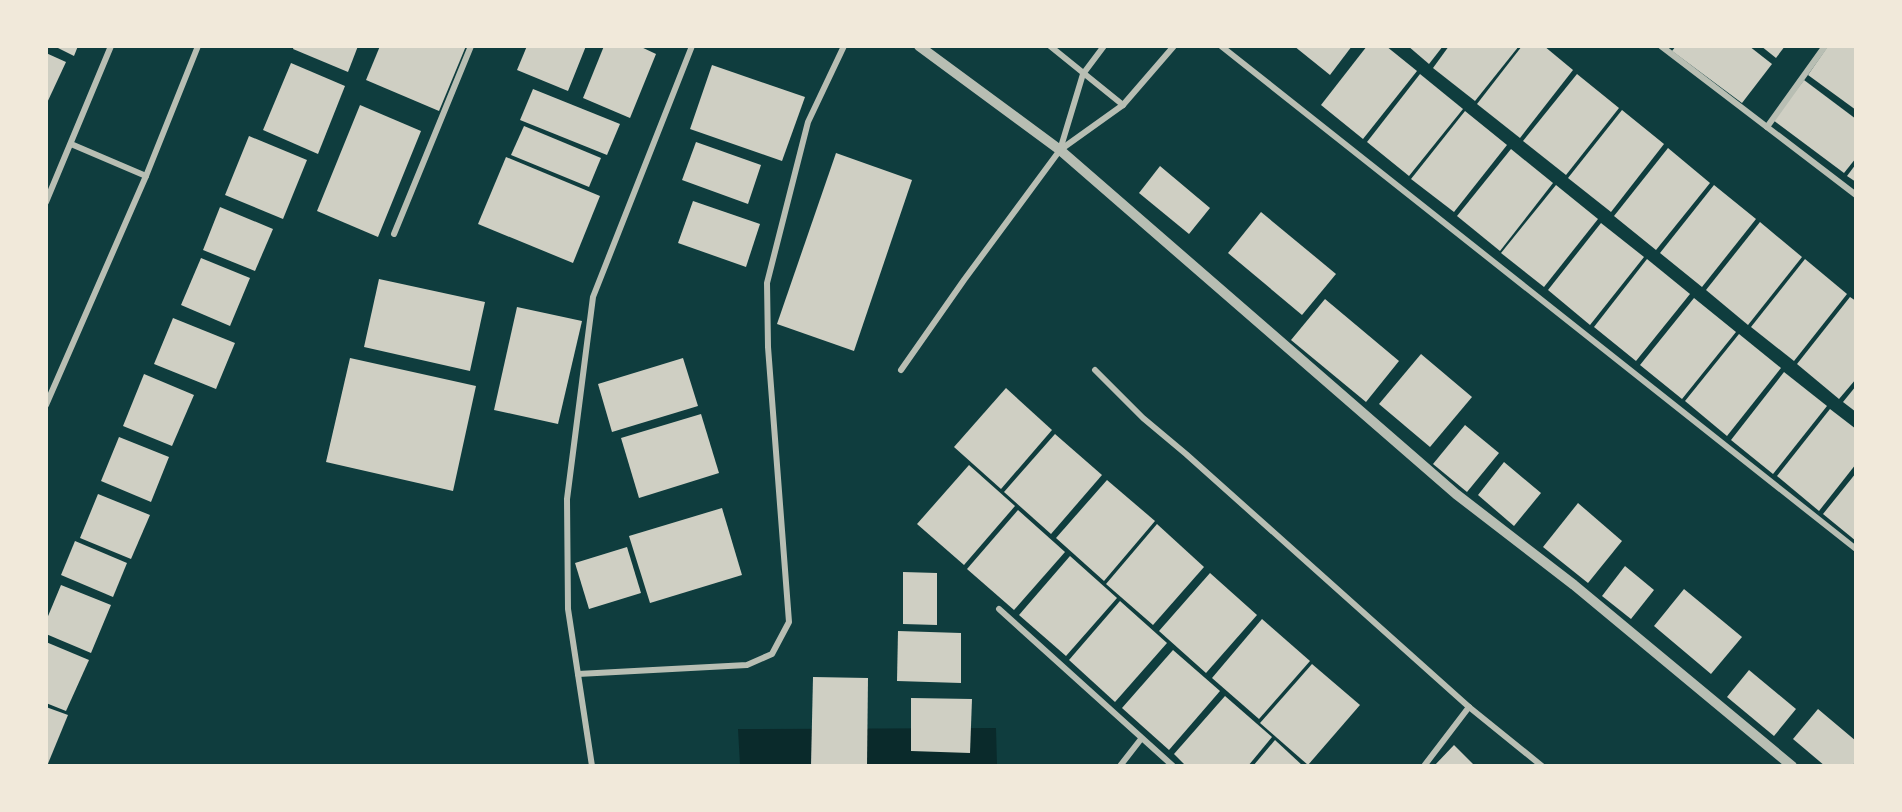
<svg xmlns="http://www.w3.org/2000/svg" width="1902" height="812" viewBox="0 0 1902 812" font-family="'Work Sans',sans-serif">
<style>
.water{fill:#0a2a2b}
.building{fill:#cfcfc3}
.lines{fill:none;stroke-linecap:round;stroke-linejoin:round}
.minor{stroke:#b8beb3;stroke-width:6}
.tertiary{stroke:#b8beb3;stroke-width:10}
</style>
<rect width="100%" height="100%" fill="#0f3d3e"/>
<!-- water -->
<polygon class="water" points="996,728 997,765 740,765 738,729"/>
<!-- building -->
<g class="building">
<polygon points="54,46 78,46 74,56"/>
<polygon points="294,46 358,46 348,72 293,49"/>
<polygon points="380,46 466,46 439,111 366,80"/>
<polygon points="527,46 586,46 568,91 517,70"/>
<polygon points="604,46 639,46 656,54 630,118 583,98"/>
<polygon points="1294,46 1352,46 1330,75"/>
<polygon points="1367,46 1386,46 1417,71 1363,139 1321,105"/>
<polygon points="1408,46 1443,46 1429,64"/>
<polygon points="1449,46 1519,46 1475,101 1433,68"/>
<polygon points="1522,46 1544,46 1573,70 1520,138 1477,104"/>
<polygon points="1676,46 1749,46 1772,64 1742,103 1672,51"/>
<polygon points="1761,46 1785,46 1776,58"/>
<polygon points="1828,46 1856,48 1856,110 1808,75"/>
<polygon points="46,53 66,62 46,105"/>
<polygon points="291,63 345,86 318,154 263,130"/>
<polygon points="712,65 805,97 782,161 690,129"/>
<polygon points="1420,74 1463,109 1409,176 1367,142"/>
<polygon points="1577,74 1619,108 1566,175 1523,141"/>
<polygon points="1804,80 1856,119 1856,158 1844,173 1773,120"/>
<polygon points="533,89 620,124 607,155 520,120"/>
<polygon points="360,105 421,131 378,237 317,211"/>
<polygon points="1622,110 1664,144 1611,212 1568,178"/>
<polygon points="1465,111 1507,145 1454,212 1411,179"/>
<polygon points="524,126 601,158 589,187 511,155"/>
<polygon points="249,136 307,160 283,219 225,195"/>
<polygon points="696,142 761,165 748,204 682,180"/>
<polygon points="1668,148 1710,183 1656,250 1614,216"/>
<polygon points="1511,149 1553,183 1500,251 1457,216"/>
<polygon points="836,153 912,180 854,351 777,324"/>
<polygon points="506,157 600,196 573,263 478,224"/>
<polygon points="1856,164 1856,182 1847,176"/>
<polygon points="1160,166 1210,208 1189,234 1139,193"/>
<polygon points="1556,185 1598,219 1544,287 1501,253"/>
<polygon points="1714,185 1756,219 1702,287 1660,253"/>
<polygon points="693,201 760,224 746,267 678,243"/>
<polygon points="220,207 273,229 255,271 203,250"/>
<polygon points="1261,212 1336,274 1302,315 1228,253"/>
<polygon points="1760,222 1802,257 1748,325 1706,290"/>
<polygon points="1601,223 1644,257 1590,325 1548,290"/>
<polygon points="201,258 250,278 230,326 181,305"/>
<polygon points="1647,259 1690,294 1636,361 1594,327"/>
<polygon points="1805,259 1847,294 1794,361 1751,327"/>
<polygon points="379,279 485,302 470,371 364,347"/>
<polygon points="1850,297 1856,301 1856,379 1839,399 1797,364"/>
<polygon points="1694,298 1736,332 1682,399 1640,365"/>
<polygon points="1325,299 1399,361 1366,402 1291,340"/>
<polygon points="517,307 582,321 558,424 494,410"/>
<polygon points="173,318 235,343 216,389 154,364"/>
<polygon points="1739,334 1781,368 1727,436 1685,401"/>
<polygon points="1421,354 1472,397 1430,447 1379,404"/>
<polygon points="350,358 476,386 453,491 326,462"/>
<polygon points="683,358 698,406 612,432 598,384"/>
<polygon points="1784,372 1827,406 1773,474 1731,440"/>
<polygon points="144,374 194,395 172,446 123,426"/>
<polygon points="1856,386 1856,412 1843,402"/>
<polygon points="1006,388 1052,430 1001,489 954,447"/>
<polygon points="1830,409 1856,429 1856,464 1819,511 1777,476"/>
<polygon points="701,414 719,473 639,498 621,438"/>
<polygon points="1465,425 1499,453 1467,492 1433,464"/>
<polygon points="1055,434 1102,475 1051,534 1004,492"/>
<polygon points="119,437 169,457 151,502 101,481"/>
<polygon points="1504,462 1541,493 1514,526 1478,495"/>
<polygon points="969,465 1015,506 964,565 917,524"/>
<polygon points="1856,473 1856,541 1823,514"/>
<polygon points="1107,480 1155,521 1104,581 1056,538"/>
<polygon points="98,494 150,515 131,559 80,538"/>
<polygon points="1578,503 1622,541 1588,583 1543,547"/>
<polygon points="722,508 742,575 650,603 629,536"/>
<polygon points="1018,510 1065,552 1014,610 967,569"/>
<polygon points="1157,524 1204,567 1153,625 1106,584"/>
<polygon points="75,541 127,563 113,597 61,575"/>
<polygon points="627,547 641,593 589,609 575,563"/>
<polygon points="1070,556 1117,598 1066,656 1019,615"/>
<polygon points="1625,566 1654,590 1631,619 1602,596"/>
<polygon points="903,572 937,573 937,625 903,624"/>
<polygon points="1210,573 1257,615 1206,673 1159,631"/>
<polygon points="61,585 111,605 91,653 46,634 46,621"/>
<polygon points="1684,589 1742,637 1711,674 1654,626"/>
<polygon points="1120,601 1167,643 1115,702 1069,660"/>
<polygon points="1262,619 1310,661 1259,719 1212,678"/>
<polygon points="898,631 961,633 961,683 897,681"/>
<polygon points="46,642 89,660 66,711 46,703"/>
<polygon points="1173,650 1220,691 1169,750 1122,708"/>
<polygon points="1312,664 1360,705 1308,765 1260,723"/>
<polygon points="1749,670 1796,709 1774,736 1727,697"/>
<polygon points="813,677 868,678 867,766 811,766"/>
<polygon points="1225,696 1272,737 1248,766 1186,766 1174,754"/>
<polygon points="911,698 972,699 970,753 911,751"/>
<polygon points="46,707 68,715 47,766 46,766"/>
<polygon points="1818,709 1856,741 1856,761 1852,766 1825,766 1793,739"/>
<polygon points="1275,740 1303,766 1253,766"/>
<polygon points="1454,745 1475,766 1434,766"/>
</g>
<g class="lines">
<!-- minor -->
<g class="minor">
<polyline points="1050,46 1123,105"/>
<polyline points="1221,46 1856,549"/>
<polyline points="1661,46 1856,195"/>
<polyline points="1767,127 1825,46"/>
<polyline points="71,144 146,176"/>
<polyline points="1060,150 1083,74 1104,46"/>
<polyline points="46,202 111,46"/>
<polyline points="394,234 471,46"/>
<polyline points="901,370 964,280 1060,150 1123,105 1174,46"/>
<polyline points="1095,370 1143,418 1186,454 1469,707 1542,766"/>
<polyline points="46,405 146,176 198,46"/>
<polyline points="999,609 1173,766"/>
<polyline points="578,674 747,665 772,654 789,622 768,347 767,283 808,122 844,46"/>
<polyline points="592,766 568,609 567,499 593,297 692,46"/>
<polyline points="1120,766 1141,739"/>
<polyline points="1424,766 1469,707"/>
</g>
<!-- tertiary -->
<polyline class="tertiary" points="919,46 1060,150 1456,494 1574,585 1792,766"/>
</g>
<!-- border -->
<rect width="1902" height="812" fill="none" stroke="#f1e9da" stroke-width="96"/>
</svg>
